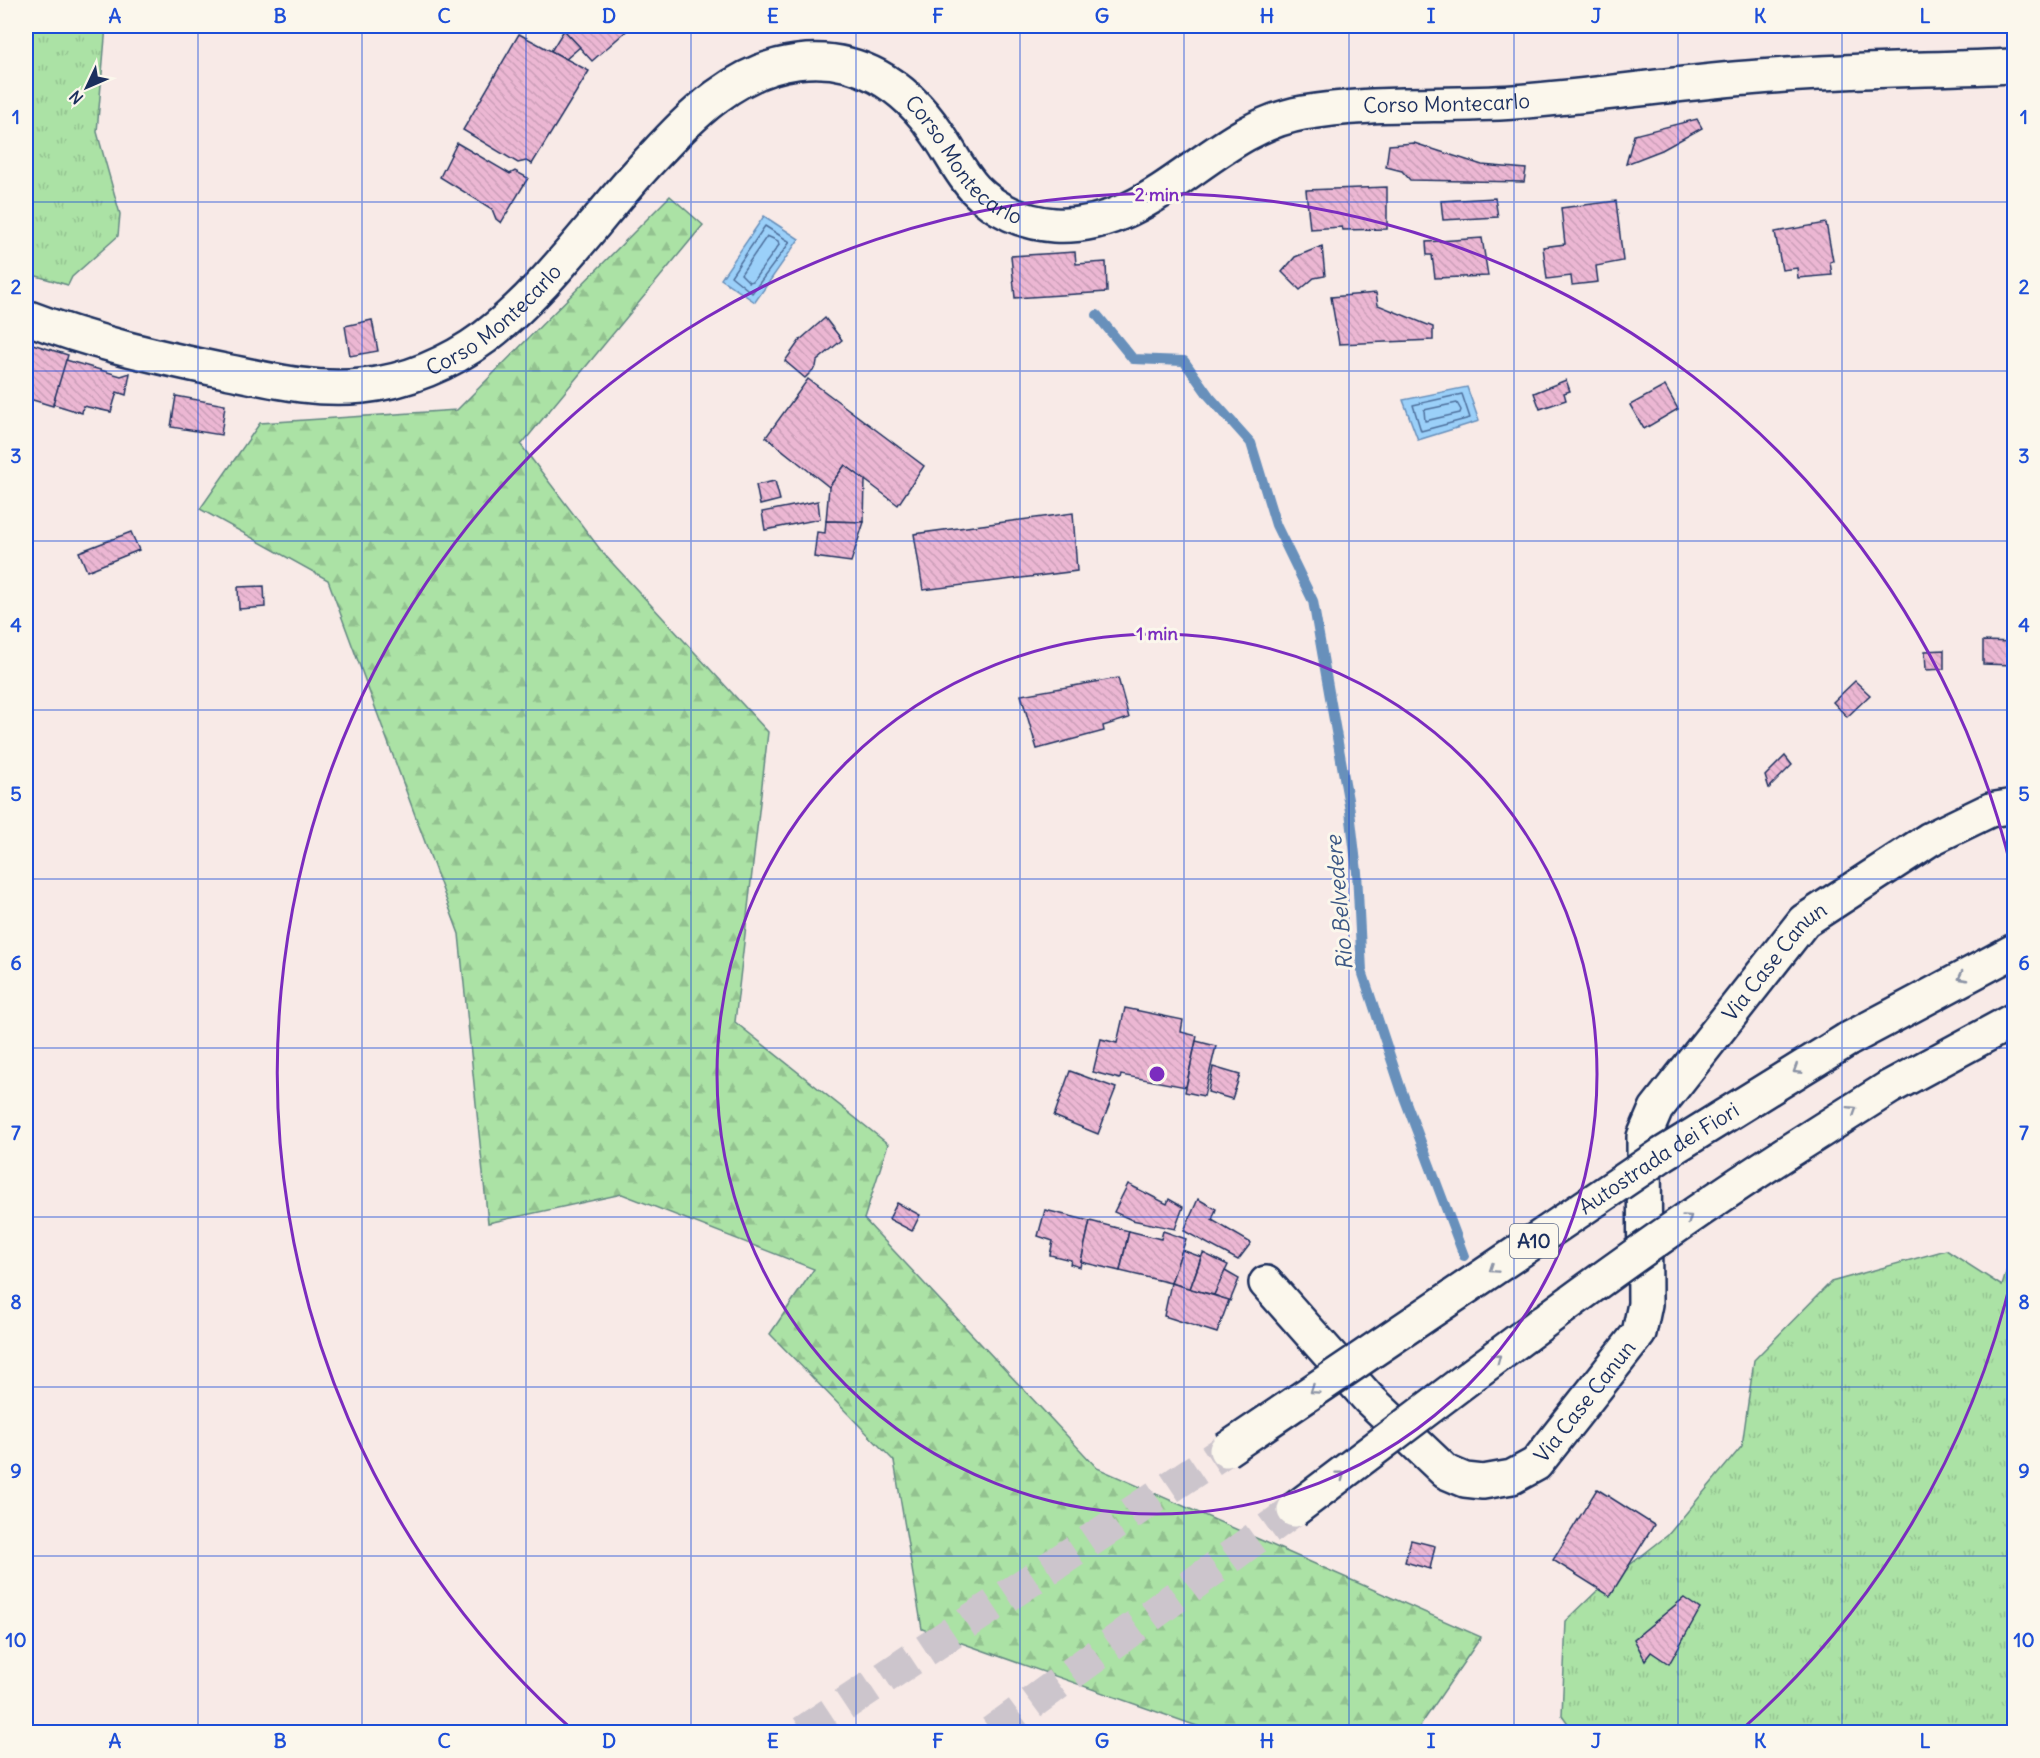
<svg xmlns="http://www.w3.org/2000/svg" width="2040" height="1758" viewBox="0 0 2040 1758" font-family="Delius,sans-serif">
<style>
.grass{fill:url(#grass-tufts);stroke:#638882;stroke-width:1.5}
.forest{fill:url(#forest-firs);stroke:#638882;stroke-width:1.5}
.water{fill:#9bd0f9;stroke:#6890bb;stroke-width:1.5}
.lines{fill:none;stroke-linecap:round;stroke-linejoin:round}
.shore{stroke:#4e6f9c;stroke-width:1.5}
.stream{stroke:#6890bb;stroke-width:10}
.building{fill:url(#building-back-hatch);stroke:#1b2f5e;stroke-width:1.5}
.highway-tunnel{stroke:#ccc5cc;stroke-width:33;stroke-dasharray:33 16;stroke-linecap:butt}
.street-casing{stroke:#1b2f5e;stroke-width:38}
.secondary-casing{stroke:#1b2f5e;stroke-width:38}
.highway-casing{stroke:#1b2f5e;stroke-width:38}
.street{stroke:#fbf7ec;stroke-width:33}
.secondary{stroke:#fbf7ec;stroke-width:33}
.highway{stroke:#fbf7ec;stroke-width:33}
.highway-bridge-casing{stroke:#1b2f5e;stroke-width:38;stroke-linecap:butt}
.highway-bridge{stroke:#fbf7ec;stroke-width:33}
.oneway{stroke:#8b93a5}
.grid{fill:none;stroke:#1d4ed8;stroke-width:1.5;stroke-opacity:0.55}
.ring{fill:none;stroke:#7b2cbf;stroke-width:3}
.labels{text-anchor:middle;stroke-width:6;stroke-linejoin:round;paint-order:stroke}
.shield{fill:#fbf7ec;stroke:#5e6b89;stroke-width:1.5}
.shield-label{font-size:20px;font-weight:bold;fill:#1b2f5e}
.street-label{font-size:21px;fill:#1b2f5e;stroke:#fbf7ec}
.water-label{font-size:22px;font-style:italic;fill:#3b5785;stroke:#fbf7ec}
.centre{fill:#7b2cbf;stroke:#fbf7ec;stroke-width:3}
.ring-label{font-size:18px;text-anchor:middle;font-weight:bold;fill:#7b2cbf;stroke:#fbf7ec;stroke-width:6;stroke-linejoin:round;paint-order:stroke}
.neatline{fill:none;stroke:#1d4ed8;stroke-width:2}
.grid-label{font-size:20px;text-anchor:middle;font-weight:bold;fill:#1d4ed8}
</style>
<defs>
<pattern id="grass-tufts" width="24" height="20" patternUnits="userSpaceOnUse" patternTransform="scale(1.5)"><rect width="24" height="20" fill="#abe2a5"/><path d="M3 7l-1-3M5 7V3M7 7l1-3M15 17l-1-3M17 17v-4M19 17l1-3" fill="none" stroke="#93c290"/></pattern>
<pattern id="forest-firs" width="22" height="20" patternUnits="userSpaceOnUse" patternTransform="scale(1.5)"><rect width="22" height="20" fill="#abe2a5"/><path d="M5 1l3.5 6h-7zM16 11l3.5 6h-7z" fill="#93c290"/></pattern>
<pattern id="building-back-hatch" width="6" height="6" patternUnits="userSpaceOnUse" patternTransform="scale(1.5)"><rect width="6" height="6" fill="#ecb7d3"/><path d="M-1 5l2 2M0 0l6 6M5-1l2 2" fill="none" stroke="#ca9eb8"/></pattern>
</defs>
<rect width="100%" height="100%" fill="#f8eae7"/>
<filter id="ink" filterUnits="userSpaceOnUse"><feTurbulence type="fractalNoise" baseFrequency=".0167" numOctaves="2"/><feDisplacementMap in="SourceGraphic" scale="12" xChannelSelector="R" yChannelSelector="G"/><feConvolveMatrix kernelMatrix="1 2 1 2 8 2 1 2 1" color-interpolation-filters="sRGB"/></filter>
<g filter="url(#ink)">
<!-- grass -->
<g class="grass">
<polygon points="26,26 106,26 97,132 120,214 118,236 72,277 68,285 26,273"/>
<polygon points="1946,1250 2002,1286 2008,1266 2014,1263 2014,1732 1574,1732 1562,1715 1566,1621 1599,1589 1668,1535 1742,1446 1754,1360 1831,1282"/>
</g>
<!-- forest -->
<polygon class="forest" points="670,196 703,225 521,445 603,553 768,732 735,1022 888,1144 864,1219 1097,1468 1481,1637 1416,1732 1214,1732 922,1629 894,1461 770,1334 814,1269 622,1194 488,1223 459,934 328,580 200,509 260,423 457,410"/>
<!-- water -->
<g class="water">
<polygon points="764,216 799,239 755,302 721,279"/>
<polygon points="1467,387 1479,421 1418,440 1403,400"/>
</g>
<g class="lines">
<!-- shore -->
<g class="shore">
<polygon points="765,226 790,242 752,293 731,276"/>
<polygon points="767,236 778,241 779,245 753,281 749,282 741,274"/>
<polygon points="1462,394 1470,418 1421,431 1413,405"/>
<polygon points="1457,403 1461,410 1460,413 1425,421 1424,410"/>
</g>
<!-- stream -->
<polyline class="stream" points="1097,315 1133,359 1184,361 1209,396 1251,443 1276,525 1313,601 1350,811 1357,872 1362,971 1401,1089 1464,1256"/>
</g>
<!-- building -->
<g class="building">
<polygon points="560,26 632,26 592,61"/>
<polygon points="564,30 580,47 566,59 551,51"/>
<polygon points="519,34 589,71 532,164 526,161 518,163 463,130"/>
<polygon points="1697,119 1702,128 1662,150 1626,164 1634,135"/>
<polygon points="457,143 510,174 515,171 528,178 501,223 496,219 492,209 440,177"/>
<polygon points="1414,143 1482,165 1526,169 1524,182 1410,180 1402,171 1386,167 1389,145"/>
<polygon points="1387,187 1387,229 1343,230 1342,227 1310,229 1306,190"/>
<polygon points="1495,198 1498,217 1443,220 1441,201"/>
<polygon points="1616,201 1623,261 1596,266 1598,282 1572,285 1571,276 1547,279 1543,247 1565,244 1561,208"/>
<polygon points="1826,223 1833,261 1830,262 1832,275 1798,278 1797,268 1782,270 1775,232"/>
<polygon points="1482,238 1488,276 1435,278 1432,255 1427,255 1426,242"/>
<polygon points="1322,246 1325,276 1314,278 1300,290 1282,272 1295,257"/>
<polygon points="1075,252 1076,264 1106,262 1107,292 1015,298 1011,256"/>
<polygon points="1376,293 1378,305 1433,327 1433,340 1339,344 1331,297"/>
<polygon points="825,318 842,340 817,361 816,367 805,378 785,361 800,340"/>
<polygon points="372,320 378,351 350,356 345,326"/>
<polygon points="26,342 68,355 53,406 26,398"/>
<polygon points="66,360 121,376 130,373 126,395 117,392 111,412 83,406 82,413 53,404"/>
<polygon points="808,379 924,466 898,505 845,465 829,487 766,437"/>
<polygon points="1566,380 1570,391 1564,393 1566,400 1540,409 1534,393"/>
<polygon points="1665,386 1678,409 1644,429 1630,405"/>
<polygon points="176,396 225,405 221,435 171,427"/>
<polygon points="845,465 865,480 864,522 826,521 829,487"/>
<polygon points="775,481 780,500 760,505 756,485"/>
<polygon points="818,501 820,519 765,530 762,512"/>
<polygon points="1073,513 1077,571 923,590 914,534"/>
<polygon points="826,521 864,522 851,562 814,557 817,532 825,533"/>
<polygon points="131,532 139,550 87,571 79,552"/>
<polygon points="264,586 265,607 239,609 238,587"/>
<polygon points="1983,641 2014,642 2014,665 1983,664"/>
<polygon points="1944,650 1944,669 1926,670 1925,651"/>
<polygon points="1118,678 1129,718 1103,726 1104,731 1037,749 1021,695"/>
<polygon points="1855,681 1870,695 1847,717 1833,702"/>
<polygon points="1785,756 1792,765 1769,788 1765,776"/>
<polygon points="1125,1008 1183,1020 1181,1032 1197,1036 1186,1087 1121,1075 1120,1079 1093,1072 1101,1039 1117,1043"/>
<polygon points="1196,1041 1216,1046 1204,1096 1185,1092"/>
<polygon points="1213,1067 1240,1075 1232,1099 1208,1092"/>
<polygon points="1070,1071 1116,1088 1098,1134 1054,1116"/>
<polygon points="1128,1184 1167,1204 1169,1199 1183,1207 1175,1229 1132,1220 1114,1212"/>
<polygon points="1198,1199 1216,1209 1212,1220 1251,1243 1238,1260 1184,1231"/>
<polygon points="897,1203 920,1215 912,1231 889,1219"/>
<polygon points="1045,1210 1090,1221 1080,1267 1070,1264 1071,1260 1050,1255 1053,1241 1038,1236"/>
<polygon points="1090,1221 1129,1231 1120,1271 1081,1262"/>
<polygon points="1129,1231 1161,1239 1163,1231 1186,1239 1171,1283 1120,1271"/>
<polygon points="1182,1250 1201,1257 1190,1289 1171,1283"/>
<polygon points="1203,1253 1228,1265 1214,1295 1190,1289"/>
<polygon points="1225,1271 1239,1279 1230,1301 1214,1295"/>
<polygon points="1171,1283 1229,1300 1217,1333 1164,1316"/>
<polygon points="1597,1489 1654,1525 1610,1596 1553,1560"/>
<polygon points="1411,1540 1435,1546 1430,1569 1405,1562"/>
<polygon points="1684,1598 1700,1609 1669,1664 1651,1652 1645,1660 1634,1639"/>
</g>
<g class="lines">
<!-- highway-tunnel -->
<g class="highway-tunnel">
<polyline points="803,1732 1226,1450"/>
<polyline points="992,1732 1294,1510"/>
</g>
<defs>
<g id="street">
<path id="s1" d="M1266,1283L1368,1398L1446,1472L1465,1480L1483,1482L1512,1477L1536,1464L1639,1333L1645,1304L1644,1137L1656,1109L1804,921L1930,839L1990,810L2014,806"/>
</g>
<g id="secondary">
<path id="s2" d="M26,317C91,342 161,358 230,372C274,381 317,391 362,386C406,382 450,363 485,337C550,287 596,217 652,158C693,114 735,70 797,62C857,54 905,85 937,133C950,151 960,173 975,189C995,210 1024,223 1054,225C1154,231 1210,129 1303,113C1372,101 1444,107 1514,102C1592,96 1670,84 1747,78C1836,70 1925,70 2014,66"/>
</g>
<g id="highway">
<polyline points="1847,1040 2014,951"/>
<polyline points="1786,1153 1890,1087 2014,1020"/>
</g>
</defs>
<!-- street casing -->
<use href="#street" class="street-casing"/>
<!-- secondary casing -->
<use href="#secondary" class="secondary-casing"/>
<!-- highway casing -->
<use href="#highway" class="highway-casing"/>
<!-- street -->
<use href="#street" class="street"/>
<!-- secondary -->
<use href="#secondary" class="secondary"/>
<!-- highway -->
<use href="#highway" class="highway"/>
<defs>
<g id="highway-bridge">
<path id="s3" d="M1226,1450L1663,1154L1847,1040"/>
<path d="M1294,1510C1456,1388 1616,1262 1786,1153"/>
</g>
</defs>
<!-- highway-bridge casing -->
<use href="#highway-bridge" class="highway-bridge-casing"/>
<!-- highway-bridge -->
<use href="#highway-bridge" class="highway-bridge"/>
</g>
<!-- one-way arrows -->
<defs><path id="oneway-chevron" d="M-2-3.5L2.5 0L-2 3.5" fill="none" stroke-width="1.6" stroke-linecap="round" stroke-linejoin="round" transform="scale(1.5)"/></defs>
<g class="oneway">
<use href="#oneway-chevron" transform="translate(1962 977) rotate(152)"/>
<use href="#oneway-chevron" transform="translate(1797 1070) rotate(148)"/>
<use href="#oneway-chevron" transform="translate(1853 1110) rotate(-32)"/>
<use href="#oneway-chevron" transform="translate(1688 1218) rotate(-35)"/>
<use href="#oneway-chevron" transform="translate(1493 1269) rotate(146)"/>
<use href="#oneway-chevron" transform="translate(1497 1358) rotate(-37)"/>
<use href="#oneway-chevron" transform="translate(1314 1390) rotate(146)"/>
<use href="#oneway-chevron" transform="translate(1341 1475) rotate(-37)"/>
</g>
</g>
<!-- grid -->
<path class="grid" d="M198,26V1732M362,26V1732M526,26V1732M691,26V1732M856,26V1732M1020,26V1732M1184,26V1732M1349,26V1732M1514,26V1732M1678,26V1732M1842,26V1732M26,202H2014M26,371H2014M26,541H2014M26,710H2014M26,879H2014M26,1048H2014M26,1217H2014M26,1387H2014M26,1556H2014"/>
<!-- distance rings -->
<g class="ring">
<circle cx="1157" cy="1074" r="440"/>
<path d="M2013 1272A879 879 0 0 1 1739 1732M575 1732A879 879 0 1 1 2013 876"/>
</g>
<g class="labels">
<!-- shield labels -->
<rect class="shield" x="1510" y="1224" width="48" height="34" rx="4.5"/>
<g class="shield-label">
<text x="1534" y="1248">A10</text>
</g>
<!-- street labels -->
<g class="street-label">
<text dy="7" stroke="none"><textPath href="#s2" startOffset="1646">Corso Montecarlo</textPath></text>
<text dy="7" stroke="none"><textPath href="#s2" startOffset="1107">Corso Montecarlo</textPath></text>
<text dy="7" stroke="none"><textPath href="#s2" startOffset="496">Corso Montecarlo</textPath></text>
<text dy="7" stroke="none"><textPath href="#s1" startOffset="940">Via Case Canun</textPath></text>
<text dy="7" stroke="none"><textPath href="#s3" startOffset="522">Autostrada dei Fiori</textPath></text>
<text dy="7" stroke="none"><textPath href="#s1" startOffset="436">Via Case Canun</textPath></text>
</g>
<!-- water labels -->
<g class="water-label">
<text transform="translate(1339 903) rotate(-95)" y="8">Rio Belvedere</text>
</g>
</g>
<circle cx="1157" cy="1074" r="9" class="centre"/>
<g class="ring-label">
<text x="1157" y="201">2 min</text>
<text x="1157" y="640">1 min</text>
</g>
<!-- margin -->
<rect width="2040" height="1758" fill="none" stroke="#fbf7ec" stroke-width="66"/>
<!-- north arrow -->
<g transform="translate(87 87) rotate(226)" stroke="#fbf7ec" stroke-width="4.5" paint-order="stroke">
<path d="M0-4.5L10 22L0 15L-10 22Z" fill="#1b2f5e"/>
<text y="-9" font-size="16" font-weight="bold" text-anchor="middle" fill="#1b2f5e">N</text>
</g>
<rect x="33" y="33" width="1974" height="1692" class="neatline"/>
<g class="grid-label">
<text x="115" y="23">A</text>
<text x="280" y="23">B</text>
<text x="444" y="23">C</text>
<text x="609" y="23">D</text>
<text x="773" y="23">E</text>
<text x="938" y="23">F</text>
<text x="1102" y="23">G</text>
<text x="1267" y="23">H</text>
<text x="1431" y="23">I</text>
<text x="1596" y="23">J</text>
<text x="1760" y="23">K</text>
<text x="1925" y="23">L</text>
<text x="16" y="124">1</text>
<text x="2024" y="124">1</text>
<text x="16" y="294">2</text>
<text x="2024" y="294">2</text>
<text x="16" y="463">3</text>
<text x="2024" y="463">3</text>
<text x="16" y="632">4</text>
<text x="2024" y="632">4</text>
<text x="16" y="801">5</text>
<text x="2024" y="801">5</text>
<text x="16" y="970">6</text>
<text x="2024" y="970">6</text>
<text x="16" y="1140">7</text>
<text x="2024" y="1140">7</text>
<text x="16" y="1309">8</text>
<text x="2024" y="1309">8</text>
<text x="16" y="1478">9</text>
<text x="2024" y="1478">9</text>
<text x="16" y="1647">10</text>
<text x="2024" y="1647">10</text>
<text x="115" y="1748">A</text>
<text x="280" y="1748">B</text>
<text x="444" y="1748">C</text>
<text x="609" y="1748">D</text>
<text x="773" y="1748">E</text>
<text x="938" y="1748">F</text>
<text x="1102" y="1748">G</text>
<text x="1267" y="1748">H</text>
<text x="1431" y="1748">I</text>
<text x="1596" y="1748">J</text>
<text x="1760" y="1748">K</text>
<text x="1925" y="1748">L</text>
</g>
</svg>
